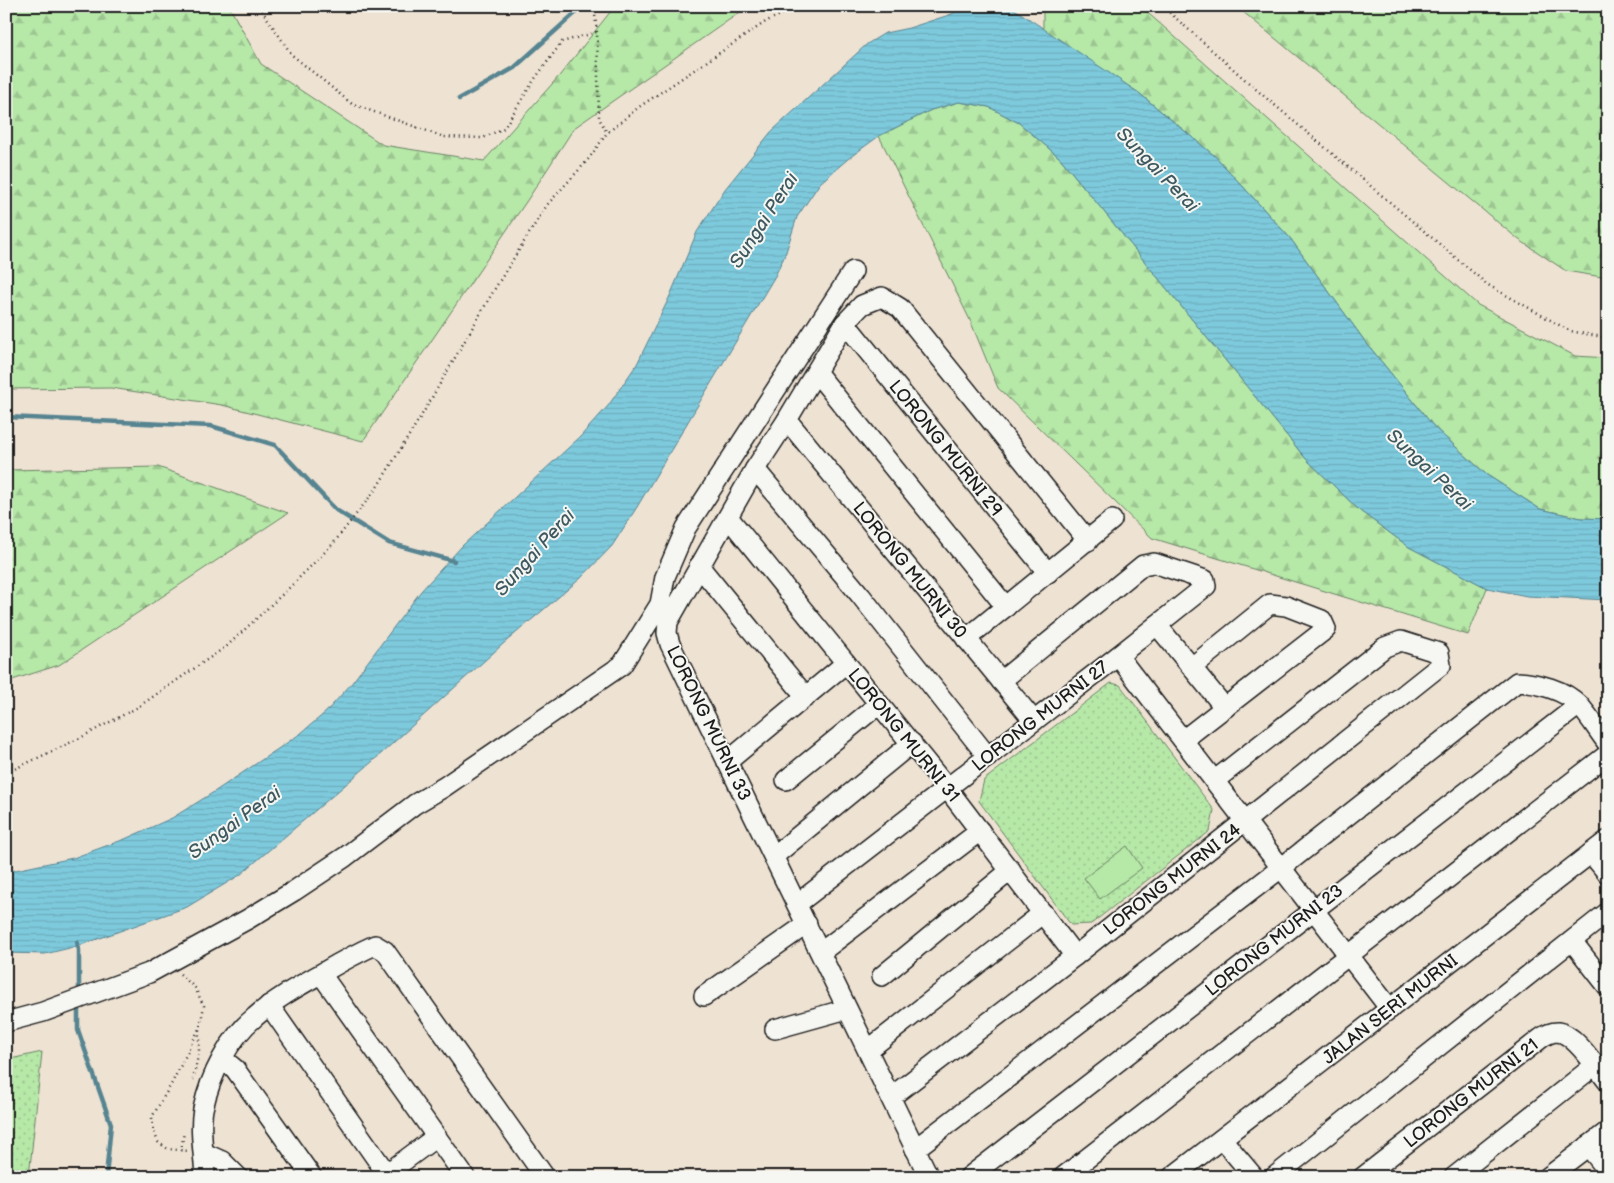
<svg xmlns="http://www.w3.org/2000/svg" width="1614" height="1183" viewBox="0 0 1614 1183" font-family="'Balsamiq Sans',sans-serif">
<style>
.grass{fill:url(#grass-dots);stroke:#698262}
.forest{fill:url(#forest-firs);stroke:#698262}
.garden{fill:#b6e8a8;stroke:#698262}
.water{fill:url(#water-rules);stroke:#578490}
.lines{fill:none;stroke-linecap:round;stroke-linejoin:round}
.stream{stroke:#578490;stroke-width:4.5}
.minor-casing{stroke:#1c1c1c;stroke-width:22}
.path{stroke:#1c1c1c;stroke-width:2.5;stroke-dasharray:1 4;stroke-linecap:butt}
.minor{stroke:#f6f6f2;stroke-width:19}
.labels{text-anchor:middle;stroke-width:4;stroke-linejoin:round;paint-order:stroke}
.street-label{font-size:18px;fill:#1c1c1c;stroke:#f6f6f2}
.water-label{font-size:19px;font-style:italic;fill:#3e5960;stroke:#f6f6f2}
</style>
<defs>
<pattern id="grass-dots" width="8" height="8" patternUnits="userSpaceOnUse" patternTransform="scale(1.25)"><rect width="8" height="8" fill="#b6e8a8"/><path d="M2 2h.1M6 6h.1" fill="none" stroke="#9cc690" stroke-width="1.8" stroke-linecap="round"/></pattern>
<pattern id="forest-firs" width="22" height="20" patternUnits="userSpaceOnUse" patternTransform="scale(1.25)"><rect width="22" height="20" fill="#b6e8a8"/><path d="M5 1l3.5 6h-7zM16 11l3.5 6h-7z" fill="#9cc690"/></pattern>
<pattern id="water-rules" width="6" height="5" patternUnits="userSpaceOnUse" patternTransform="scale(1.25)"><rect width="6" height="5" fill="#7ecadd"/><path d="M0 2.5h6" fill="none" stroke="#6cadbd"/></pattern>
</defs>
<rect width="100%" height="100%" fill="#eee2d3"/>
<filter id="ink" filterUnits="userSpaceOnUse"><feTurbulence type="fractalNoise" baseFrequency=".02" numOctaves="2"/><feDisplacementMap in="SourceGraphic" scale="10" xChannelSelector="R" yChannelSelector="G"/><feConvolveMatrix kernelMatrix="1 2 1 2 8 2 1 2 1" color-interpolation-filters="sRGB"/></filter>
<g filter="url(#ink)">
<!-- grass -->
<g class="grass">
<polygon points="1111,683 1120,685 1214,810 1210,831 1091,924 1071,925 979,801 984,780"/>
<polygon points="42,1052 29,1177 6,1177 6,1060"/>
</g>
<!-- forest -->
<g class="forest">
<polygon points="6,6 229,6 261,64 383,145 484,161 560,75 615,6 749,6 574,128 528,199 363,441 222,405 111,388 6,389"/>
<polygon points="1048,6 1140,6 1478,305 1575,356 1608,358 1608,519 1581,518 1540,509 1487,475 1435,428 1364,340 1290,238 1216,157 1139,93 1043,30 1043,9"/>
<polygon points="1236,6 1608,6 1608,278 1566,271 1518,239"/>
<polygon points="959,102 989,107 1019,123 1060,158 1306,459 1360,511 1409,547 1487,588 1468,635 1152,538 998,388 970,320 879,136 931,110"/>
<polygon points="158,467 288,513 59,665 6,682 6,470"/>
</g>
<!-- garden -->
<polygon class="garden" points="1127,846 1142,868 1100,899 1084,878"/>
<!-- water -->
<polygon class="water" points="963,6 1010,6 1139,93 1216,157 1290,238 1364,340 1435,428 1487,475 1540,509 1581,518 1608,519 1608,600 1527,596 1487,588 1409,547 1360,511 1306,459 1060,158 1019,123 989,107 959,102 931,110 879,136 849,158 820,183 797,217 785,255 775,276 637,507 612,546 581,578 503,644 373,761 240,875 187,907 78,946 45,954 6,953 6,872 73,858 125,839 172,818 214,792 300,734 326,712 351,684 421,591 462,546 580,437 608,406 637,364 669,298 697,232 725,189 771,132 867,44 885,33 909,28 952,14"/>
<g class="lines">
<!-- stream -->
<g class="stream">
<polyline points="459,99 514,68 583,6"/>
<polyline points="6,417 211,426 275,445 336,510 389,543 454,561"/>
<polyline points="77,942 79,950 79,994"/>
<polyline points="78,1004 78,1030 111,1124 106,1177"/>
</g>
<defs>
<g id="minor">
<polyline points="845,323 1048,573"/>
<polyline points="816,372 1006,607"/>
<polyline points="787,420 1034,721"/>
<polyline points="755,469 861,596 988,757"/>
<polyline points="728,517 947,788 1075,956"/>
<polyline points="699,566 806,697"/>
<polyline points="1157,625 1225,708"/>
<polyline points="966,639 1112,520"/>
<polyline points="1118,656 1390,1009"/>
<polyline points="1183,740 1326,629 1322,620 1286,606 1270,604 1192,667"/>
<polyline points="727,762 846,663"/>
<polyline points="786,780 879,704"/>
<polyline points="1591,853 1608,874"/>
<polyline points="774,856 912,743"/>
<polyline points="797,904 1118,656 1206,586 1205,580 1154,563 1143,565 1001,681"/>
<polyline points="1572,941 1608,987"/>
<polyline points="821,952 980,831"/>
<polyline points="321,974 465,1177"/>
<polyline points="882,976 1011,870"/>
<polyline points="704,996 807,924"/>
<polyline points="269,1005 389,1177"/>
<polyline points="6,1022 43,1012 149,973 248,919 294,891 345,857 415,804 444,787 622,665 660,604 665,577 686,528 853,271"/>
<polyline points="775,1029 847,1009"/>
<polyline points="868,1050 1043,913"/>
<polyline points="223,1059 235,1069 312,1177"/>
<polyline points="891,1097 1075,956 1441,665 1439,653 1401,641 1385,647 1214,781"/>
<polyline points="1222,1139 1254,1177"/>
<polyline points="1588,1146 1608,1171"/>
<path d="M915,1149L1281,868L1517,682C1538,683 1565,690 1579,705C1590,717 1598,731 1608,744"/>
<polyline points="204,1153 222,1161 238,1177"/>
<path d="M205,1177C204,1154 199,1131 203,1109C210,1076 229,1038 255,1017C275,999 299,986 322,973C339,963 357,953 375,945L385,951L545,1177"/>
<polyline points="382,1177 436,1137"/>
<polyline points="929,1177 670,644 667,633 668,622 755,469 787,420 845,323 862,305 882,297 900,308 1088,541"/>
<polyline points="969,1177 1579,705"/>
<polyline points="1063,1177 1608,754"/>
<polyline points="1172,1177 1608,840"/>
<polyline points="1274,1177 1608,912"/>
<path d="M1363,1177L1540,1039C1545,1035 1551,1032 1558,1032C1576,1034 1597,1069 1608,1082"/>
<polyline points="1454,1177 1594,1066"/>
<polyline points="1548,1177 1608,1131"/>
</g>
</defs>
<!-- minor casing -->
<use href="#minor" class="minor-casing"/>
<!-- path -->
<g class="path">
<polyline points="259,6 292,55 352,104 444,137 483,138 504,128 534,80 562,42 597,32"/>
<polyline points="594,6 597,32 599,118 607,133"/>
<polyline points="1162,6 1258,91 1488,285 1570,331 1608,338"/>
<polyline points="6,773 80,738 138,707 227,646 286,591 332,545 376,489 426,408 497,285 547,205 587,161 607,133 639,107 767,21 800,6"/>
<polyline points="180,974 195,988 204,1006 200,1027 172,1083 152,1117 153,1129 158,1142 168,1149 188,1151"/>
<polyline points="193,1080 199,1051 199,1029"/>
<polyline points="181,1151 184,1132"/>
</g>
<!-- minor -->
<use href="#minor" class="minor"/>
</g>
</g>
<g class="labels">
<!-- street labels -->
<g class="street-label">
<text transform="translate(946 448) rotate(51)" y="6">LORONG MURNI 29</text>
<text transform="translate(910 570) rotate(51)" y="6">LORONG MURNI 30</text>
<text transform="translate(1040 716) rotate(-38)" y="6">LORONG MURNI 27</text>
<text transform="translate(709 723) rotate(64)" y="6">LORONG MURNI 33</text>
<text transform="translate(904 735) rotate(51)" y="6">LORONG MURNI 31</text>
<text transform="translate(1172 879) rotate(-38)" y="6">LORONG MURNI 24</text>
<text transform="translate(1274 940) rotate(-38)" y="6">LORONG MURNI 23</text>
<text transform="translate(1390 1009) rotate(-38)" y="6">JALAN SERI MURNI</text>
<text transform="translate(1471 1093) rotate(-38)" y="6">LORONG MURNI 21</text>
</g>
<!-- water labels -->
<g class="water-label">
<text transform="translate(1158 169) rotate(46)" y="7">Sungai Perai</text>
<text transform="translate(763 220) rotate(-57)" y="7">Sungai Perai</text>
<text transform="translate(1430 469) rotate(43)" y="7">Sungai Perai</text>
<text transform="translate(534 552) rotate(-48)" y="7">Sungai Perai</text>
<text transform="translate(234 822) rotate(-36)" y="7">Sungai Perai</text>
</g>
</g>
<!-- margin -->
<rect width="1614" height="1183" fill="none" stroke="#f6f6f2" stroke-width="25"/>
<rect x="12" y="12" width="1589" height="1158" fill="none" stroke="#1c1c1c" stroke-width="2" filter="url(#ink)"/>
</svg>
